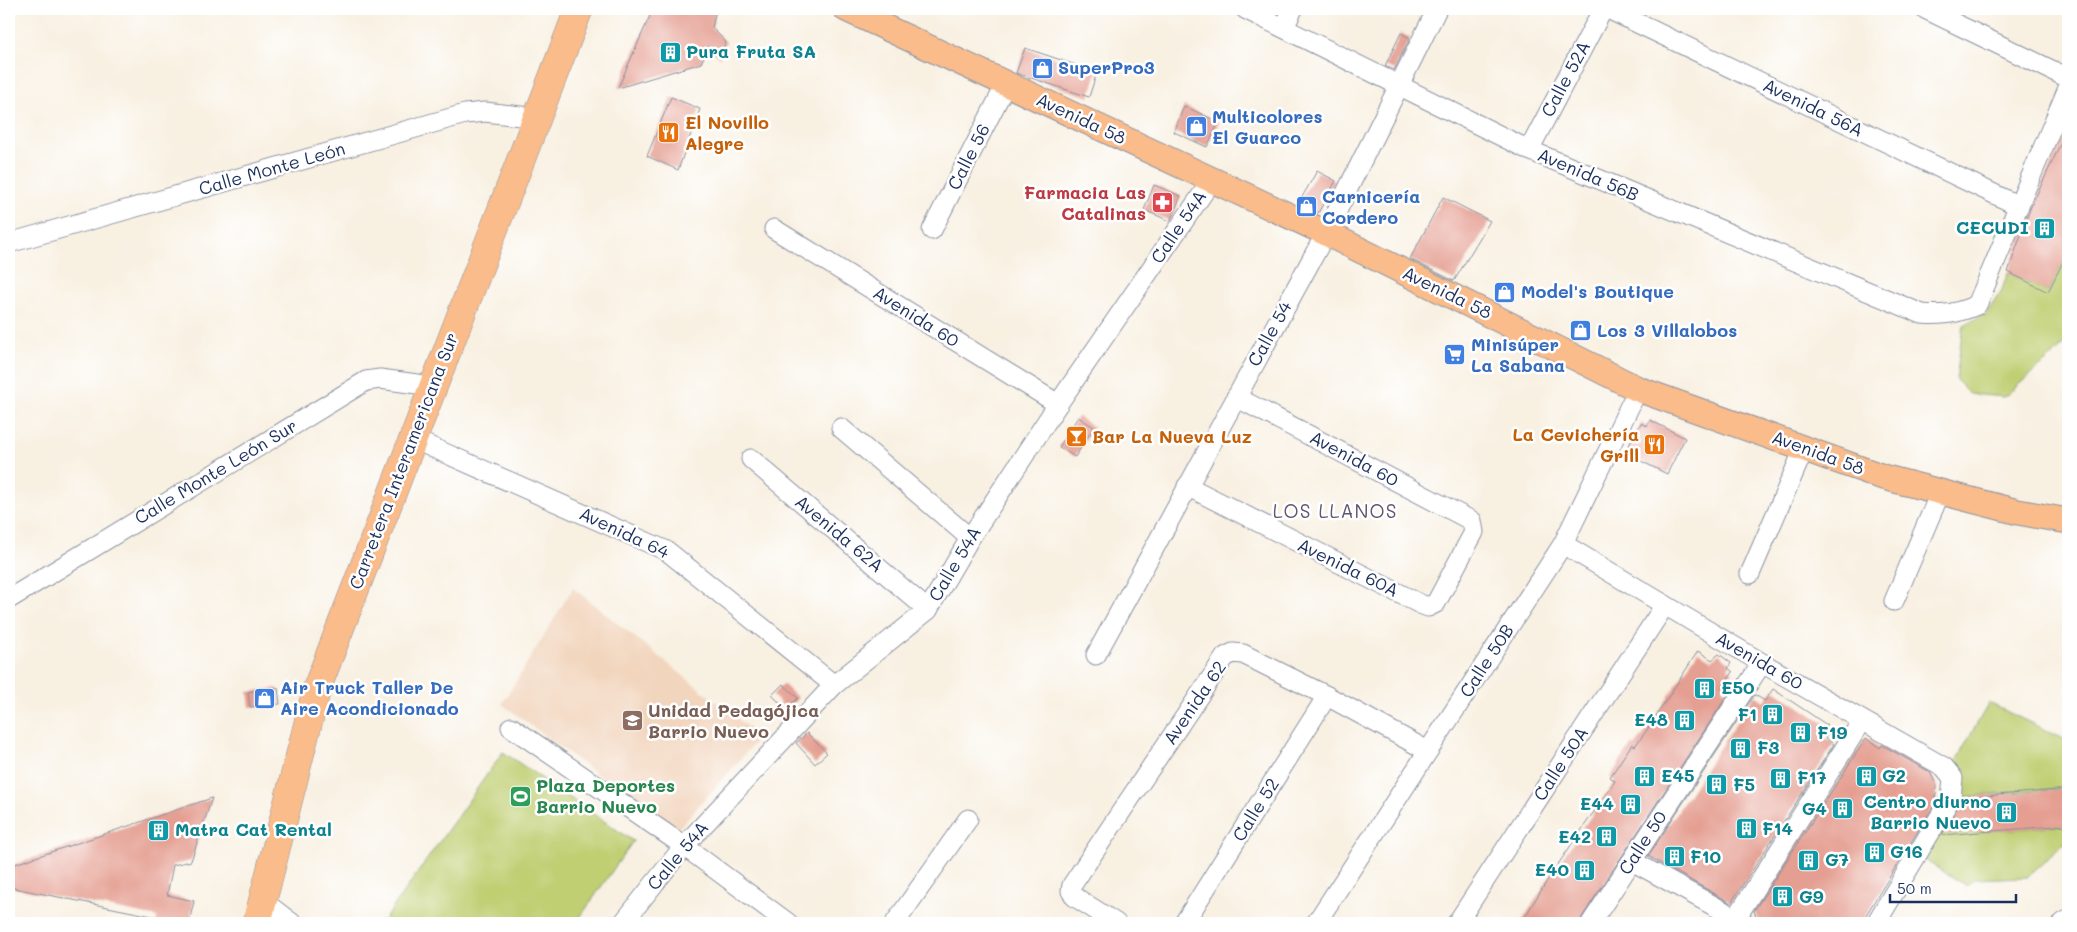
<svg xmlns="http://www.w3.org/2000/svg" width="2077" height="932" viewBox="0 0 2077 932" font-family="Mali,sans-serif">
<style>
.built{fill:#f2d5bd}
.green{fill:#bfcf72;stroke:#6d7f68}
.building{fill:#e59f92}
.lines{fill:none;stroke-linecap:round;stroke-linejoin:round}
.minor-casing{stroke:#8a90a0;stroke-width:21}
.major-casing{stroke:#8a90a0;stroke-width:27}
.highway-casing{stroke:#8a90a0;stroke-width:29}
.minor{stroke:#fff;stroke-width:19}
.major{stroke:#f9bc8a;stroke-width:25}
.highway{stroke:#f9bc8a;stroke-width:28}
.labels{text-anchor:middle;stroke-width:5;stroke-linejoin:round;paint-order:stroke}
.culture-label{font-size:18px;font-weight:bold;fill:#0d838f;stroke:#fff;text-anchor:start}
.shop-label{font-size:18px;font-weight:bold;fill:#366cbe;stroke:#fff;text-anchor:start}
.street-label{font-size:18px;fill:#1b2f5e;stroke:#fff}
.food-label{font-size:18px;font-weight:bold;fill:#c56008;stroke:#fff;text-anchor:start}
.health-label{font-size:18px;font-weight:bold;fill:#be3a42;stroke:#fff;text-anchor:end}
.education-label{font-size:18px;font-weight:bold;fill:#785e54;stroke:#fff;text-anchor:start}
.leisure-label{font-size:18px;font-weight:bold;fill:#27864d;stroke:#fff;text-anchor:start}
.neighbourhood-label{font-size:19px;letter-spacing:1px;fill:#625670;stroke:#fff}
</style>
<rect width="100%" height="100%" fill="#fff"/>
<filter id="ink" filterUnits="userSpaceOnUse"><feTurbulence type="fractalNoise" baseFrequency=".02" numOctaves="2"/><feDisplacementMap in="SourceGraphic" scale="10" xChannelSelector="R" yChannelSelector="G"/><feConvolveMatrix kernelMatrix="1 2 1 2 8 2 1 2 1" color-interpolation-filters="sRGB"/></filter>
<filter id="wash" filterUnits="userSpaceOnUse"><feTurbulence type="fractalNoise" baseFrequency=".0096" numOctaves="4" result="noise"/><feDisplacementMap in="SourceGraphic" scale="20" xChannelSelector="R" yChannelSelector="G"/><feGaussianBlur stdDeviation="1.12" result="paint"/><feColorMatrix in="noise" values="0 0 0 0 0 0 0 0 0 0 0 0 0 0 0 0 0 1.4 0 .05"/><feComposite in="paint" operator="in"/></filter>
<g filter="url(#wash)">
<rect width="100%" height="100%" fill="#f8f0e1"/>
<!-- built -->
<polygon class="built" points="573,588 760,737 675,832 502,704"/>
<!-- green -->
<g class="green">
<polygon points="2068,252 2068,340 2056,353 2004,397 1970,394 1956,380 1963,325 1986,314 2002,290 2008,272 2048,292"/>
<polygon points="1989,703 2068,741 2068,788 1951,798 1949,773"/>
<polygon points="503,752 633,841 576,923 382,923"/>
<polygon points="2068,825 2068,840 2027,877 1973,879 1967,886 1916,855 1931,835"/>
</g>
<g id="blocks">
<!-- building -->
<g class="building">
<polygon points="653,9 716,9 712,28 726,42 720,58 708,47 701,63 618,88"/>
<polygon points="1401,33 1410,38 1394,70 1385,66"/>
<polygon points="1025,48 1097,72 1089,97 1016,73"/>
<polygon points="671,97 700,109 678,170 647,156"/>
<polygon points="1184,106 1219,122 1207,147 1174,132"/>
<polygon points="2068,128 2068,252 2048,292 2008,272 2030,209"/>
<polygon points="1317,171 1336,181 1318,213 1298,204"/>
<polygon points="1154,185 1181,196 1170,221 1144,210"/>
<polygon points="1443,197 1490,221 1454,281 1410,259"/>
<polygon points="1078,417 1094,427 1075,457 1059,447"/>
<polygon points="1650,420 1685,438 1667,474 1625,453 1641,423 1647,426"/>
<polygon points="1698,651 1712,660 1719,654 1731,663 1728,668 1733,672 1722,688 1729,693 1582,917 1580,923 1521,923 1550,876 1615,781 1610,777 1632,744 1635,746 1647,730"/>
<polygon points="783,684 798,698 787,710 772,695"/>
<polygon points="278,688 280,704 250,707 248,692"/>
<polygon points="1773,689 1827,725 1823,731 1827,734 1825,738 1834,744 1731,903 1648,856 1753,697 1755,695 1765,701"/>
<polygon points="807,733 827,753 815,764 796,743"/>
<polygon points="1866,738 1880,748 1882,745 1930,772 1937,786 1935,800 1937,800 1861,923 1759,923 1754,911"/>
<polygon points="2068,789 2068,825 1942,835 1962,798"/>
<polygon points="212,798 191,861 173,865 167,895 194,901 189,923 156,923 157,917 9,887 9,866"/>
</g>
</g>
</g>
<g filter="url(#ink)">
<use href="#blocks" fill-opacity="0" stroke="#8a90a0" stroke-width="1"/>
<g class="lines">
<defs>
<g id="minor">
<path d="M1245,9L1529,150L1922,314C1943,316 1958,313 1977,305L2068,88"/>
<polyline points="1608,9 2019,206"/>
<polyline points="1925,9 2068,78"/>
<polyline points="1284,28 1293,9"/>
<polyline points="1529,150 1603,9"/>
<polyline points="774,229 1058,404"/>
<polyline points="932,230 1006,84"/>
<polyline points="9,243 465,114 485,112 538,118"/>
<polyline points="841,428 970,538"/>
<polyline points="413,439 667,551 834,685"/>
<polyline points="751,459 928,610"/>
<polyline points="1187,486 1420,604 1428,607 1436,603 1474,532 1472,521 1236,397"/>
<polyline points="1563,544 1762,663 1944,767 1953,778 1951,798 1876,923"/>
<polyline points="1750,574 1804,449"/>
<polyline points="9,599 366,381 380,379 432,386"/>
<polyline points="1894,601 1940,493"/>
<polyline points="1096,655 1326,233 1437,9"/>
<polyline points="511,727 684,846 788,923"/>
<polyline points="1632,861 1745,923"/>
<polyline points="263,901 292,923"/>
<polyline points="1736,918 1862,721"/>
<polyline points="623,923 684,846 834,685 928,610 970,538 1058,404 1212,180"/>
<polyline points="895,923 968,819"/>
<polyline points="1116,923 1075,897 1071,891 1072,885 1225,657 1233,653 1243,654 1327,696 1428,751"/>
<polyline points="1184,923 1327,696"/>
<polyline points="1316,923 1563,544 1638,389"/>
<polyline points="1457,923 1665,605"/>
<polyline points="1591,923 1762,663"/>
<polyline points="2063,923 2068,920"/>
</g>
<polyline id="major" points="846,9 1326,233 1638,389 1883,477 2018,512 2068,521"/>
<polyline id="highway" points="257,923 317,688 579,9"/>
</defs>
<!-- minor casing -->
<use href="#minor" class="minor-casing"/>
<!-- major casing -->
<use href="#major" class="major-casing"/>
<!-- highway casing -->
<use href="#highway" class="highway-casing"/>
<!-- minor -->
<use href="#minor" class="minor"/>
<!-- major -->
<use href="#major" class="major"/>
<!-- highway -->
<use href="#highway" class="highway"/>
</g>
</g>
<!-- icons -->
<defs>
<symbol id="building-square" viewBox="-11 -11 22 22"><rect x="-9" y="-9" width="18" height="18" rx="4" fill="#0f9aa8" stroke="#fff"/><path d="M-4-6H4V6H1V3H-1V6H-4ZM-2.5-4.3h1.7v1.8h-1.7ZM.8-4.3h1.7v1.8H.8ZM-2.5-1h1.7V.8h-1.7ZM.8-1h1.7V.8H.8Z" fill="#fff"/></symbol>
<symbol id="shop-square" viewBox="-11 -11 22 22"><rect x="-9" y="-9" width="18" height="18" rx="4" fill="#3f7fe0" stroke="#fff"/><path d="M-5-2.5h2.3a2.7 3.5 0 0 1 5.4 0H5L5.5 6h-11ZM-1.5-2.5h3a1.5 2.3 0 0 0-3 0Z" fill="#fff"/></symbol>
<symbol id="restaurant-square" viewBox="-11 -11 22 22"><rect x="-9" y="-9" width="18" height="18" rx="4" fill="#e8710a" stroke="#fff"/><path d="M-5-6h1v4h1v-4h1v4h1v-4h1v5L-1.5 .5V6h-2V.5L-5-1ZM5-6V6H3V1.5H1.5Q1.5-4 5-6Z" fill="#fff"/></symbol>
<symbol id="pharmacy-square" viewBox="-11 -11 22 22"><rect x="-9" y="-9" width="18" height="18" rx="4" fill="#e0444e" stroke="#fff"/><path d="M-2-6h4v4h4v4h-4v4h-4v-4h-4v-4h4Z" fill="#fff"/></symbol>
<symbol id="supermarket-square" viewBox="-11 -11 22 22"><rect x="-9" y="-9" width="18" height="18" rx="4" fill="#3f7fe0" stroke="#fff"/><path d="M-6-5.5h2.5l.6 2H6L4.5 2H-2.5L-4.4-4H-6ZM-1.5 3.2a1.3 1.3 0 1 0 .1 0ZM3 3.2a1.3 1.3 0 1 0 .1 0Z" fill="#fff"/></symbol>
<symbol id="bar-square" viewBox="-11 -11 22 22"><rect x="-9" y="-9" width="18" height="18" rx="4" fill="#e8710a" stroke="#fff"/><path d="M-6-5H6L.8 .8V4.5H3.5V6h-7V4.5H-.8V.8Z" fill="#fff"/></symbol>
<symbol id="school-square" viewBox="-11 -11 22 22"><rect x="-9" y="-9" width="18" height="18" rx="4" fill="#8d6e63" stroke="#fff"/><path d="M0-5L7-2L0 1L-7-2ZM-4 1L0 2.5L4 1V4Q0 6-4 4Z" fill="#fff"/></symbol>
<symbol id="stadium-square" viewBox="-11 -11 22 22"><rect x="-9" y="-9" width="18" height="18" rx="4" fill="#2e9e5b" stroke="#fff"/><path d="M0-5a6.5 5 0 1 0 0 10a6.5 5 0 1 0 0-10ZM-3.5-1.8h7v3.6h-7Z" fill="#fff"/></symbol>
</defs>
<g fill-rule="evenodd">
<use href="#building-square" x="658" y="40" width="25" height="25"/>
<use href="#shop-square" x="1030" y="56" width="25" height="25"/>
<use href="#shop-square" x="1184" y="114" width="25" height="25"/>
<use href="#restaurant-square" x="656" y="120" width="25" height="25"/>
<use href="#pharmacy-square" x="1150" y="190" width="25" height="25"/>
<use href="#shop-square" x="1294" y="194" width="25" height="25"/>
<use href="#building-square" x="2032" y="216" width="25" height="25"/>
<use href="#shop-square" x="1492" y="280" width="25" height="25"/>
<use href="#shop-square" x="1568" y="318" width="25" height="25"/>
<use href="#supermarket-square" x="1442" y="342" width="25" height="25"/>
<use href="#bar-square" x="1064" y="424" width="25" height="25"/>
<use href="#restaurant-square" x="1642" y="432" width="25" height="25"/>
<use href="#building-square" x="1692" y="676" width="25" height="25"/>
<use href="#shop-square" x="252" y="686" width="25" height="25"/>
<use href="#building-square" x="1760" y="702" width="25" height="25"/>
<use href="#building-square" x="1672" y="708" width="25" height="25"/>
<use href="#school-square" x="620" y="708" width="25" height="25"/>
<use href="#building-square" x="1788" y="720" width="25" height="25"/>
<use href="#building-square" x="1728" y="736" width="25" height="25"/>
<use href="#building-square" x="1632" y="764" width="25" height="25"/>
<use href="#building-square" x="1854" y="764" width="25" height="25"/>
<use href="#building-square" x="1768" y="766" width="25" height="25"/>
<use href="#building-square" x="1704" y="772" width="25" height="25"/>
<use href="#stadium-square" x="508" y="784" width="25" height="25"/>
<use href="#building-square" x="1618" y="792" width="25" height="25"/>
<use href="#building-square" x="1830" y="796" width="25" height="25"/>
<use href="#building-square" x="1994" y="800" width="25" height="25"/>
<use href="#building-square" x="1734" y="816" width="25" height="25"/>
<use href="#building-square" x="146" y="818" width="25" height="25"/>
<use href="#building-square" x="1594" y="824" width="25" height="25"/>
<use href="#building-square" x="1862" y="840" width="25" height="25"/>
<use href="#building-square" x="1662" y="844" width="25" height="25"/>
<use href="#building-square" x="1796" y="848" width="25" height="25"/>
<use href="#building-square" x="1572" y="858" width="25" height="25"/>
<use href="#building-square" x="1770" y="884" width="25" height="25"/>
</g>
<g class="labels">
<!-- culture labels -->
<g class="culture-label">
<text x="686" y="58">Pura Fruta SA</text>
<text x="2029" y="234" text-anchor="end">CECUDI</text>
<text x="1721" y="694">E50</text>
<text x="1757" y="721" text-anchor="end">F1</text>
<text x="1668" y="726" text-anchor="end">E48</text>
<text x="1817" y="739">F19</text>
<text x="1757" y="754">F3</text>
<text x="1661" y="782">E45</text>
<text x="1882" y="782">G2</text>
<text x="1797" y="784">F17</text>
<text x="1733" y="791">F5</text>
<text x="1991" y="808" text-anchor="end">Centro diurno<tspan x="1991" dy="21">Barrio Nuevo</tspan></text>
<text x="1614" y="810" text-anchor="end">E44</text>
<text x="1827" y="815" text-anchor="end">G4</text>
<text x="1762" y="835">F14</text>
<text x="175" y="836">Matra Cat Rental</text>
<text x="1591" y="843" text-anchor="end">E42</text>
<text x="1890" y="858">G16</text>
<text x="1690" y="863">F10</text>
<text x="1825" y="866">G7</text>
<text x="1569" y="876" text-anchor="end">E40</text>
<text x="1799" y="903">G9</text>
</g>
<!-- shop labels -->
<g class="shop-label">
<text x="1058" y="74">SuperPro3</text>
<text x="1212" y="123">Multicolores<tspan x="1212" dy="21">El Guarco</tspan></text>
<text x="1322" y="203">Carnicería<tspan x="1322" dy="21">Cordero</tspan></text>
<text x="1521" y="298">Model's Boutique</text>
<text x="1597" y="337">Los 3 Villalobos</text>
<text x="1471" y="351">Minisúper<tspan x="1471" dy="21">La Sabana</tspan></text>
<text x="280" y="694">Air Truck Taller De<tspan x="280" dy="21">Aire Acondicionado</tspan></text>
</g>
<!-- street labels -->
<g class="street-label">
<text transform="translate(1566 79) rotate(-62)" y="6">Calle 52A</text>
<text transform="translate(1813 108) rotate(26)" y="6">Avenida 56A</text>
<text transform="translate(1081 119) rotate(25)" y="6">Avenida 58</text>
<text transform="translate(969 157) rotate(-63)" y="6">Calle 56</text>
<text transform="translate(272 169) rotate(-16)" y="6">Calle Monte León</text>
<text transform="translate(1588 175) rotate(23)" y="6">Avenida 56B</text>
<text transform="translate(1179 227) rotate(-56)" y="6">Calle 54A</text>
<text transform="translate(1447 293) rotate(26)" y="6">Avenida 58</text>
<text transform="translate(916 317) rotate(32)" y="6">Avenida 60</text>
<text transform="translate(1270 334) rotate(-61)" y="6">Calle 54</text>
<text transform="translate(1818 453) rotate(20)" y="6">Avenida 58</text>
<text transform="translate(1354 459) rotate(28)" y="6">Avenida 60</text>
<text transform="translate(404 461) rotate(-69)" y="6">Carretera Interamericana Sur</text>
<text transform="translate(216 472) rotate(-31)" y="6">Calle Monte León Sur</text>
<text transform="translate(624 533) rotate(25)" y="6">Avenida 64</text>
<text transform="translate(839 534) rotate(40)" y="6">Avenida 62A</text>
<text transform="translate(955 564) rotate(-59)" y="6">Calle 54A</text>
<text transform="translate(1348 568) rotate(26)" y="6">Avenida 60A</text>
<text transform="translate(1487 661) rotate(-57)" y="6">Calle 50B</text>
<text transform="translate(1759 661) rotate(30)" y="6">Avenida 60</text>
<text transform="translate(1195 703) rotate(-56)" y="6">Avenida 62</text>
<text transform="translate(1561 764) rotate(-57)" y="6">Calle 50A</text>
<text transform="translate(1256 810) rotate(-58)" y="6">Calle 52</text>
<text transform="translate(1643 843) rotate(-57)" y="6">Calle 50</text>
<text transform="translate(678 856) rotate(-50)" y="6">Calle 54A</text>
</g>
<!-- food labels -->
<g class="food-label">
<text x="685" y="129">El Novillo<tspan x="685" dy="21">Alegre</tspan></text>
<text x="1639" y="441" text-anchor="end">La Cevichería<tspan x="1639" dy="21">Grill</tspan></text>
<text x="1092" y="443">Bar La Nueva Luz</text>
</g>
<!-- health labels -->
<g class="health-label">
<text x="1146" y="199">Farmacia Las<tspan x="1146" dy="21">Catalinas</tspan></text>
</g>
<!-- education labels -->
<g class="education-label">
<text x="648" y="717">Unidad Pedagójica<tspan x="648" dy="21">Barrio Nuevo</tspan></text>
</g>
<!-- leisure labels -->
<g class="leisure-label">
<text x="536" y="792">Plaza Deportes<tspan x="536" dy="21">Barrio Nuevo</tspan></text>
</g>
<!-- neighbourhood labels -->
<g class="neighbourhood-label">
<text x="1335" y="518">LOS LLANOS</text>
</g>
</g>
<!-- margin -->
<rect width="2077" height="932" fill="none" stroke="#fff" stroke-width="30"/>
<!-- scale -->
<path d="M1890 894v8h126v-8" fill="none" stroke="#1b2f5e" stroke-width="2.5"/>
<text x="1897" y="894" font-size="15" fill="#1b2f5e" stroke="#ffffff" stroke-width="4" paint-order="stroke">50 m</text>
</svg>
